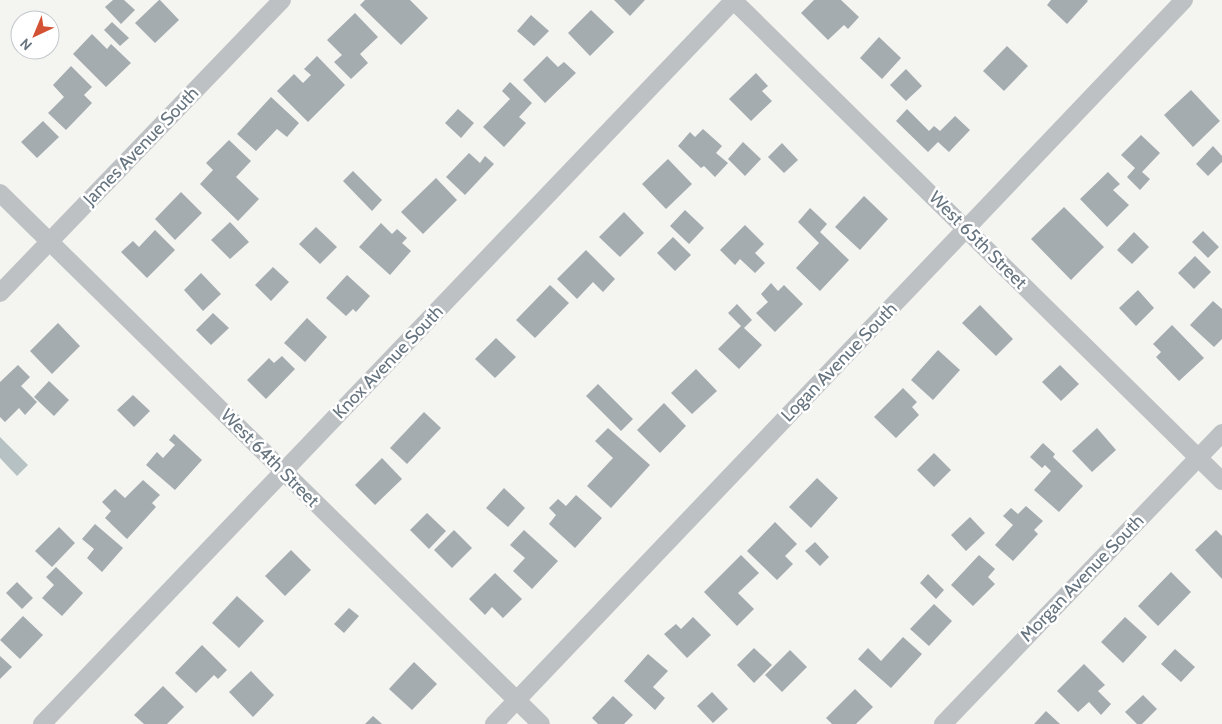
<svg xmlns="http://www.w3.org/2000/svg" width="1222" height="724" viewBox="0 0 1222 724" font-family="Cabin,sans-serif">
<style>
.water{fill:#b6c1c4}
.building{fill:#a4acb0}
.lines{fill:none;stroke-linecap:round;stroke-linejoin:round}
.street{stroke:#bdc1c4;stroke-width:18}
.labels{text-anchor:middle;stroke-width:5;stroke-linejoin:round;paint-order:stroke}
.street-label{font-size:18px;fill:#66747f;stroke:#fff}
</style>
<rect width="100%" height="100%" fill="#f4f4f0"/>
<!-- water -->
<polygon class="water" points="0,437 28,465 17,476 0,458"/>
<!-- building -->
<g class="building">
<polygon points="113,0 124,0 135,10 121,24 105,7"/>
<polygon points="159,0 160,0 179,20 155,43 135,23"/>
<polygon points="365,0 410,0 428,18 401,45 360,5"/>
<polygon points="614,0 645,0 630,16"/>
<polygon points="814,0 841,0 859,17 848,29 844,25 828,40 801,13"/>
<polygon points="1051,0 1087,0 1088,1 1067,24 1047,5"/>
<polygon points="591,10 614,32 590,56 568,33"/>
<polygon points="355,13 378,37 360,54 368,63 351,79 334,62 342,55 327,40"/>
<polygon points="531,15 549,31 534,46 517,31"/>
<polygon points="112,22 129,38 120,46 104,30"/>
<polygon points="92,34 107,49 111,44 131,63 106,87 73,54"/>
<polygon points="879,37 901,58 882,79 860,58"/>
<polygon points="1007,46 1028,66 1004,91 983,71"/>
<polygon points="317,56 345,85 308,122 277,91 294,74 303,83 311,75 304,69"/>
<polygon points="547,56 558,67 564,62 576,73 545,103 523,80"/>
<polygon points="71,66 92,87 84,95 92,103 66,130 48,113 64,97 53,85"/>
<polygon points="906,69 922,86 906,101 890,85"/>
<polygon points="756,73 768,86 762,91 772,101 751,121 729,99"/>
<polygon points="510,82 532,103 519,117 526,123 504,147 483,127 510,99 502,91"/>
<polygon points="1191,90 1220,121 1193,147 1164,115"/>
<polygon points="271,97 299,123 287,137 277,129 256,151 237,134"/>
<polygon points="458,109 474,123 461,138 445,123"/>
<polygon points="907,109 929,131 934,126 940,131 955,116 970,130 949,152 938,142 928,152 896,121"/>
<polygon points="43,121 59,137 37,158 21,142"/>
<polygon points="703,129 722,146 716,153 728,163 715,177 704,166 701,168 678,146 690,132 695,137"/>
<polygon points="1141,135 1160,153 1142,172 1150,179 1140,190 1127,177 1135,168 1121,155"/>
<polygon points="229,140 251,161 236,177 259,199 238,221 200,184 213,170 206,163"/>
<polygon points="743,142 761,159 745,176 728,159"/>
<polygon points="782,143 798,160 784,173 768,157"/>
<polygon points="1213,146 1222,156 1222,162 1208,176 1196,164"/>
<polygon points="469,153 480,163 485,156 494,164 465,195 446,177"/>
<polygon points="668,159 692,184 666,209 642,184"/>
<polygon points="353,171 382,200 372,211 343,181"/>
<polygon points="1108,172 1120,184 1113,190 1129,205 1107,227 1080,199"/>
<polygon points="436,178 457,200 423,234 401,212"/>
<polygon points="181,192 202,213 175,240 155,219"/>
<polygon points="864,196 888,219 860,250 835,227"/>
<polygon points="1064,207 1104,247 1071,280 1031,239"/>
<polygon points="810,208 827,224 820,232 849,260 820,291 796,268 819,243 798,222"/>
<polygon points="685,210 704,228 689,244 670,226"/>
<polygon points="624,212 644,233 620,257 599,237"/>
<polygon points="230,222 249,242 230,259 211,240"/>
<polygon points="381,223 392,234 397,229 407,238 402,243 411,251 390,275 359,247"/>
<polygon points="745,225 764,244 755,253 765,263 755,273 740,259 735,265 720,250"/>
<polygon points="316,227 337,247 320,264 299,244"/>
<polygon points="155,230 175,250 147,278 121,252 133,241 139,247"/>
<polygon points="1203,231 1219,247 1208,258 1192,242"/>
<polygon points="1134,232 1149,247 1132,264 1117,250"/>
<polygon points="673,237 691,255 675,271 657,253"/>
<polygon points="586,250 615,279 603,292 593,282 577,299 557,279"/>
<polygon points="1195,256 1211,272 1194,289 1178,273"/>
<polygon points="273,267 289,282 271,301 255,285"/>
<polygon points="201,273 221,294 203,311 184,290"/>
<polygon points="347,275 370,296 356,312 353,309 346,316 326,298"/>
<polygon points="771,283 778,291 784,285 803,304 775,332 756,313 768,302 761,294"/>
<polygon points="550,285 569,303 535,338 516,320"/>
<polygon points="1138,290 1154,308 1136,326 1119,308"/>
<polygon points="1213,301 1222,309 1222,339 1214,347 1190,325"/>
<polygon points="737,304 752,320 744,328 762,345 739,369 718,349 741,326 728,313"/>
<polygon points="980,305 1013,339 996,356 962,323"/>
<polygon points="213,313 229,328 211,345 196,330"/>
<polygon points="307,318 327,337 305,362 284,343"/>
<polygon points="58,323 80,346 52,374 30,351"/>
<polygon points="1172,325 1204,358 1179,381 1156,357 1161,352 1153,344"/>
<polygon points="496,338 516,357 495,378 475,359"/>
<polygon points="938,350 960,370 933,400 911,380"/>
<polygon points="282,356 295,369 266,399 247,380 269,358 274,363"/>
<polygon points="18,365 30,377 21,386 37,402 25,415 19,408 5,422 0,417 0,382"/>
<polygon points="1060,365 1079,384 1061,401 1042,382"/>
<polygon points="696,369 717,391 692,414 671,393"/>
<polygon points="49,381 69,400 54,416 34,397"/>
<polygon points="598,384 633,419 621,431 586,396"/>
<polygon points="903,388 917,402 912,407 919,415 896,438 874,417"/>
<polygon points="133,395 150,411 134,427 117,410"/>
<polygon points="664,403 686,426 660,453 637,430"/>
<polygon points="424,412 441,428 407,464 390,448"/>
<polygon points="608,428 650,465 611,508 587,486 613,458 595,441"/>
<polygon points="1097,428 1116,450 1092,472 1072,451"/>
<polygon points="174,434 202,460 175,490 146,465 157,452 163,458 175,445 169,440"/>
<polygon points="1043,443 1055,454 1053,457 1083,486 1059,512 1034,490 1051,471 1045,465 1042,468 1030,457"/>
<polygon points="934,453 951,470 934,487 917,470"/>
<polygon points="382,458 402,479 375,505 355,485"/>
<polygon points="817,478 838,498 811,528 789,507"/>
<polygon points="143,480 160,495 152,503 156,507 127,539 105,518 111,511 102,502 115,489 125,498"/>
<polygon points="504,488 525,508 508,527 486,508"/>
<polygon points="576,495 602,518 575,548 549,524 556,515 549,508 558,499 566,506"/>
<polygon points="1026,506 1043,521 1034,530 1038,534 1013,561 995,545 1013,525 1003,516 1011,508 1018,514"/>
<polygon points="427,513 446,531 429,549 410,530"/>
<polygon points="970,517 985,533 966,551 951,535"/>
<polygon points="775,522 797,544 785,556 793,564 777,580 747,551"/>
<polygon points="95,524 123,548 102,572 87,558 94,549 82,539"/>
<polygon points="59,527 75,543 52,567 35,551"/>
<polygon points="454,530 472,548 452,568 434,550"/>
<polygon points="524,530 558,561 532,589 513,571 525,558 510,545"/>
<polygon points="1216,530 1222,536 1222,579 1195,550"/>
<polygon points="815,542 829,557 820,566 805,551"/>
<polygon points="291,550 311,570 285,596 265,576"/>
<polygon points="741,555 759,573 738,593 754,609 737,626 704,592"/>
<polygon points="979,555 995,569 988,577 995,584 973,606 951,585"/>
<polygon points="56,567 83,593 62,616 42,598 54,585 46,577"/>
<polygon points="1171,572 1191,592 1158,626 1138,606"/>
<polygon points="495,573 522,599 503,618 492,607 485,615 469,599"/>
<polygon points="928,574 944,590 936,599 920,583"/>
<polygon points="17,582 33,598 22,609 6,593"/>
<polygon points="237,596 264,621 239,648 212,623"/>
<polygon points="934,604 952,621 929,646 910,629"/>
<polygon points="349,608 359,616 344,633 334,624"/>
<polygon points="23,616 43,635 20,659 0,640"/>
<polygon points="693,617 711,635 687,658 664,634 676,624 681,629"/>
<polygon points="1125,617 1147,637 1123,663 1101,642"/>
<polygon points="903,637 922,654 891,688 858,659 868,648 881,661"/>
<polygon points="202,645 227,670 218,679 214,675 196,693 175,673"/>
<polygon points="754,648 772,665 754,683 737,665"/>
<polygon points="1175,649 1195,667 1181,682 1161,664"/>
<polygon points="790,650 807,667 782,692 765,675"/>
<polygon points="648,654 668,671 653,687 665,698 655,710 624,681"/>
<polygon points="0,656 12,667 0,679"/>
<polygon points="414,662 437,684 412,710 389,689"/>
<polygon points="1084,664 1105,685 1098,691 1111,704 1101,715 1089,702 1078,712 1057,691"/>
<polygon points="251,671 274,695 253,717 229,692"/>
<polygon points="163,686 184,707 167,724 144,724 134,715"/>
<polygon points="855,689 873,707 856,724 832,724 826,718"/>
<polygon points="712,692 728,709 713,723 697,706"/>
<polygon points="1143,695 1157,709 1142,724 1137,724 1125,712"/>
<polygon points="613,696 633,715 624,724 598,724 592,718"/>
<polygon points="1046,711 1060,724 1034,724"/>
<polygon points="373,716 382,724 365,724"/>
</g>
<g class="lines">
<!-- street -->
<g class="street">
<polyline points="733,0 1222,481"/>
<polyline points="0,193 541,724"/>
<polyline points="0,293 282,0"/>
<polyline points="42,724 734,0"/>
<polyline points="494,724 1184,0"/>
<polyline points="943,724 1222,433"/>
</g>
</g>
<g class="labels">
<!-- street labels -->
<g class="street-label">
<text transform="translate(141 146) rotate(-46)" y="6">James Avenue South</text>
<text transform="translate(978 240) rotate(45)" y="6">West 65th Street</text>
<text transform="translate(388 362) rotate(-46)" y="6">Knox Avenue South</text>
<text transform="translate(839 362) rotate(-46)" y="6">Logan Avenue South</text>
<text transform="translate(270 458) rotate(45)" y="6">West 64th Street</text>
<text transform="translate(1082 578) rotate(-46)" y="6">Morgan Avenue South</text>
</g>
</g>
<!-- north arrow -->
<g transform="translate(35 35) rotate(224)"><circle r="24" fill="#ffffff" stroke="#c2c7cc"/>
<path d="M0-4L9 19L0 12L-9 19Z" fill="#d25233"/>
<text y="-8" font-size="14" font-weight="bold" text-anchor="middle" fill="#66747f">N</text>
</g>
</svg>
